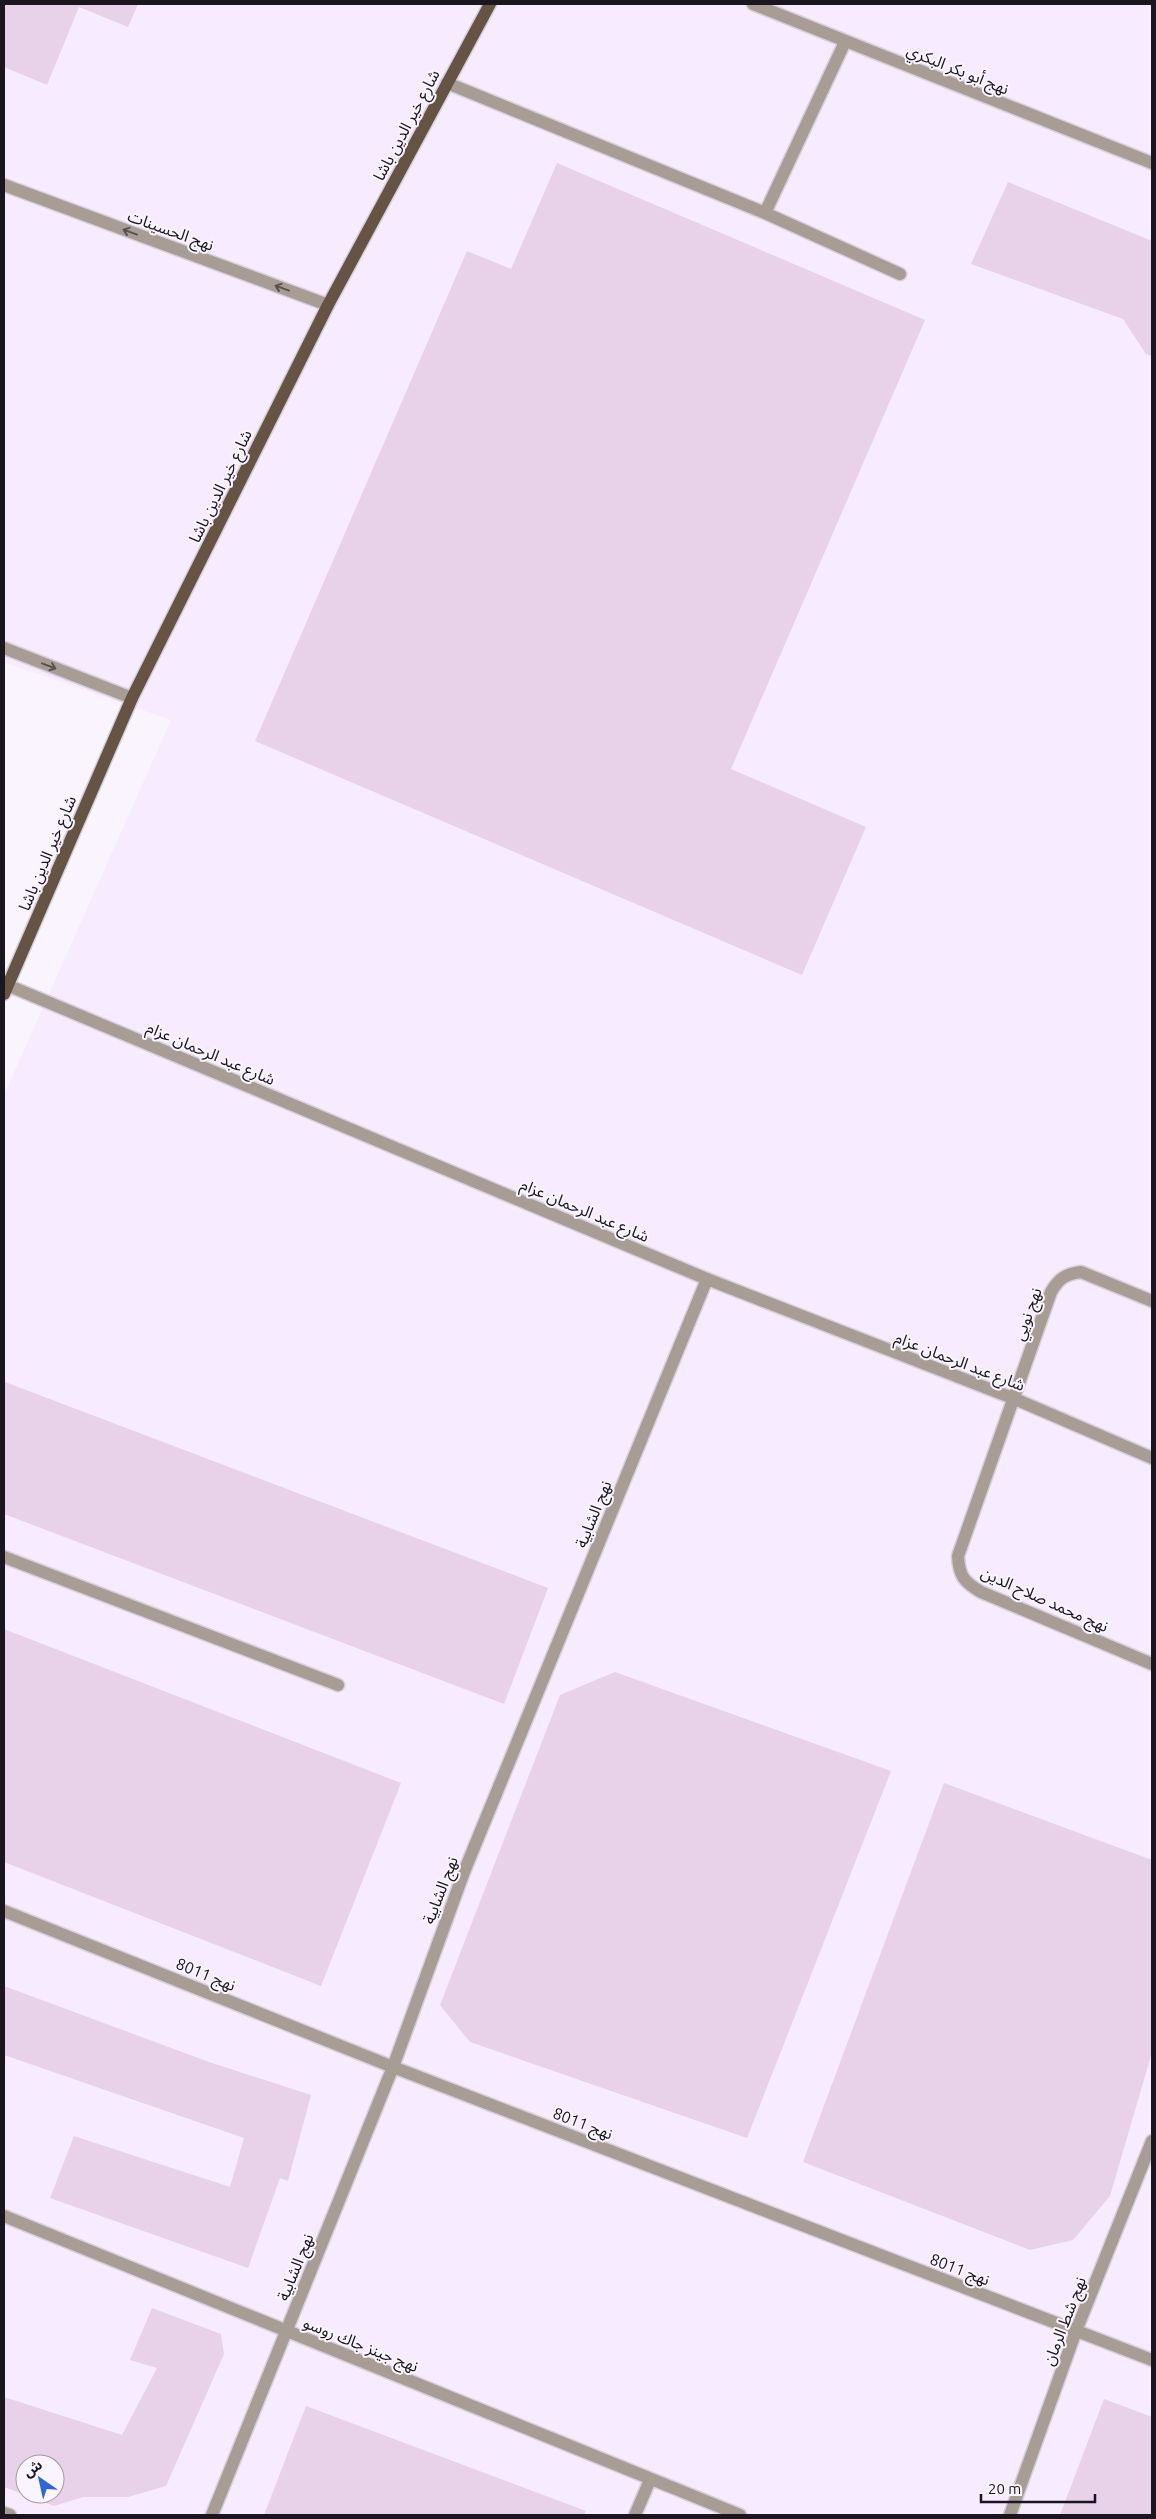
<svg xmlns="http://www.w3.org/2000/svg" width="1156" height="2519" viewBox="0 0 1156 2519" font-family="Ubuntu,'Noto Sans Arabic',sans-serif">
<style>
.built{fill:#f6ebff;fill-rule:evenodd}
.building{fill:#e7d2e9;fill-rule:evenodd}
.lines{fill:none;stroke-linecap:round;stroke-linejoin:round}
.service-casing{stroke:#d6d0db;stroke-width:15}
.minor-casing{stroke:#d6d0db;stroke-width:15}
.tertiary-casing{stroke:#d6d0db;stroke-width:15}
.primary-casing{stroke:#d6d0db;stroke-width:15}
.service{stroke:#a79d94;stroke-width:12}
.minor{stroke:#a79d94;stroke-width:12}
.tertiary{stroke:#a79d94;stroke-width:12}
.primary{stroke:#655444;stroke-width:12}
.oneway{stroke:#595253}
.labels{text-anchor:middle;stroke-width:4;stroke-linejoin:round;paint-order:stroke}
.street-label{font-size:16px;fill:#1a151e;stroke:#faf4ff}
</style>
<rect width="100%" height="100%" fill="#faf4ff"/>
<!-- built -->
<path class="built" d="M4,4H1152V2515H4V1095L171,720L4,662ZM25,2464H55V2494H25Z"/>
<!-- building -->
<g class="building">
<polygon points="4,4 138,4 128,27 79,7 47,85 4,67"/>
<polygon points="557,163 925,320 731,769 866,827 802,975 255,741 467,251 511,269"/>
<polygon points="1008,182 1152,241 1152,356 1146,354 1123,319 971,264"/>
<polygon points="5,1382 548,1588 504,1704 4,1514"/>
<polygon points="4,1629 401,1783 321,1986 4,1862"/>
<polygon points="615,1672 891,1771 747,2138 470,2042 440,2005 560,1695"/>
<polygon points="944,1783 1152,1860 1152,2052 1110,2196 1073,2240 1030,2250 803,2162"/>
<polygon points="4,1986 209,2062 311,2095 288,2181 280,2178 248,2268 50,2198 74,2136 230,2187 244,2138 4,2055"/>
<path d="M152,2308L221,2334L224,2354L166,2486L128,2497H83L54,2506L4,2487V2397L122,2435L157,2368L130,2360ZM25,2464H55V2494H25Z"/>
<polygon points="1104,2399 1152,2417 1152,2515 1060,2515"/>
<polygon points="306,2406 586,2511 584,2515 264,2515"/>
</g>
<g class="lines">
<defs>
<g id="service">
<polyline points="447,83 765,213 900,274"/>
<polyline points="4,1557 338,1685"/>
</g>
<g id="minor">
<polyline points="4,185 328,305"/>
<polyline points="765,213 845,42"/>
<polyline points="4,648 132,698"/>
<polyline points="7,985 707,1279 1015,1399 1152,1458"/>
<path d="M1152,1301L1081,1272C1066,1274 1059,1278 1051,1292L958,1556C959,1576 964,1582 981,1592L1152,1664"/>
<polyline points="4,1911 393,2067 1152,2360"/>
<polyline points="4,2216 740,2515"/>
<polyline points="4,2513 10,2515"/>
<polyline points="212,2515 393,2067 464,1872 707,1279"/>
<polyline points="635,2515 650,2480"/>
<polyline points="1010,2515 1076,2331 1152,2141"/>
</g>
<polyline id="tertiary" points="753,4 1152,163"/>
<polyline id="primary" points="4,994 132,698 328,305 490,4"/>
</defs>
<!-- service casing -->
<use href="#service" class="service-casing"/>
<!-- minor casing -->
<use href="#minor" class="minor-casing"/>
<!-- tertiary casing -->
<use href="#tertiary" class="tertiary-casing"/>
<!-- primary casing -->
<use href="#primary" class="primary-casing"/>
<!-- service -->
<use href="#service" class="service"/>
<!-- minor -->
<use href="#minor" class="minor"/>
<!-- tertiary -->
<use href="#tertiary" class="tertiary"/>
<!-- primary -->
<use href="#primary" class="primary"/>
</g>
<!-- one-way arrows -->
<defs><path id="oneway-shaft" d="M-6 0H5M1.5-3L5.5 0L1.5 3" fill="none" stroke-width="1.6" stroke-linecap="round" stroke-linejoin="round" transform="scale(1.25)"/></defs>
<g class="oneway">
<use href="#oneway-shaft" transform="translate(130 232) rotate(-160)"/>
<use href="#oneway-shaft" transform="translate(282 288) rotate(-160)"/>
<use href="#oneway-shaft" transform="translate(49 666) rotate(21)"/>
</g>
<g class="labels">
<!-- street labels -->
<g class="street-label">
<text transform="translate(958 69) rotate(22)" y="6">نهج أبو بكر البكري</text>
<text transform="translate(406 125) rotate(-62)" y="6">شارع خير الدين باشا</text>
<text transform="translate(171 230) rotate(20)" y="6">نهج الحسينات</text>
<text transform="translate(220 486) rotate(-64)" y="6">شارع خير الدين باشا</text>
<text transform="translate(47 853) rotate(-67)" y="6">شارع خير الدين باشا</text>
<text transform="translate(211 1053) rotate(23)" y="6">شارع عبد الرحمان عزام</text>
<text transform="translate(585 1210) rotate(23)" y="6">شارع عبد الرحمان عزام</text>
<text transform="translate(1027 1314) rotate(-70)" y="6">نهج نويي</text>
<text transform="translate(960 1361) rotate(21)" y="6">شارع عبد الرحمان عزام</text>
<text transform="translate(593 1514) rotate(-68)" y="6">نهج الشابية</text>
<text transform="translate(1045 1599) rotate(24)" y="6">نهج محمد صلاح الدين</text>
<text transform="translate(440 1890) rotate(-69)" y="6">نهج الشابية</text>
<text transform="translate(206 1974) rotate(22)" y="6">نهج 8011</text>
<text transform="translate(583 2123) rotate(21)" y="6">نهج 8011</text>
<text transform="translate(295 2267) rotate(-68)" y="6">نهج الشابية</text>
<text transform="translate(960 2269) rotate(21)" y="6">نهج 8011</text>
<text transform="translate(1064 2321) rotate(-69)" y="6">نهج شط الرمان</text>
<text transform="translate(361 2344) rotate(22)" y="6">نهج جينز جاك روسو</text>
</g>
</g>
<!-- border -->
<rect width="1156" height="2519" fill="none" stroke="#1a151e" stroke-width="10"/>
<!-- north arrow -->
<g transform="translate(40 2479) rotate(326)"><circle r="24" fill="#faf4ff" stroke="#a09ba5"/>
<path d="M0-4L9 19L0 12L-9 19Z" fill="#2e68d6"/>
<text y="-8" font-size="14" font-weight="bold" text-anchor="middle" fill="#1a151e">ش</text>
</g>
<!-- scale -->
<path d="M981 2494v8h114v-8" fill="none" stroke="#1a151e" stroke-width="2.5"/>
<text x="988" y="2494" font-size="15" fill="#1a151e" stroke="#faf4ff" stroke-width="4" paint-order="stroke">20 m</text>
</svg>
